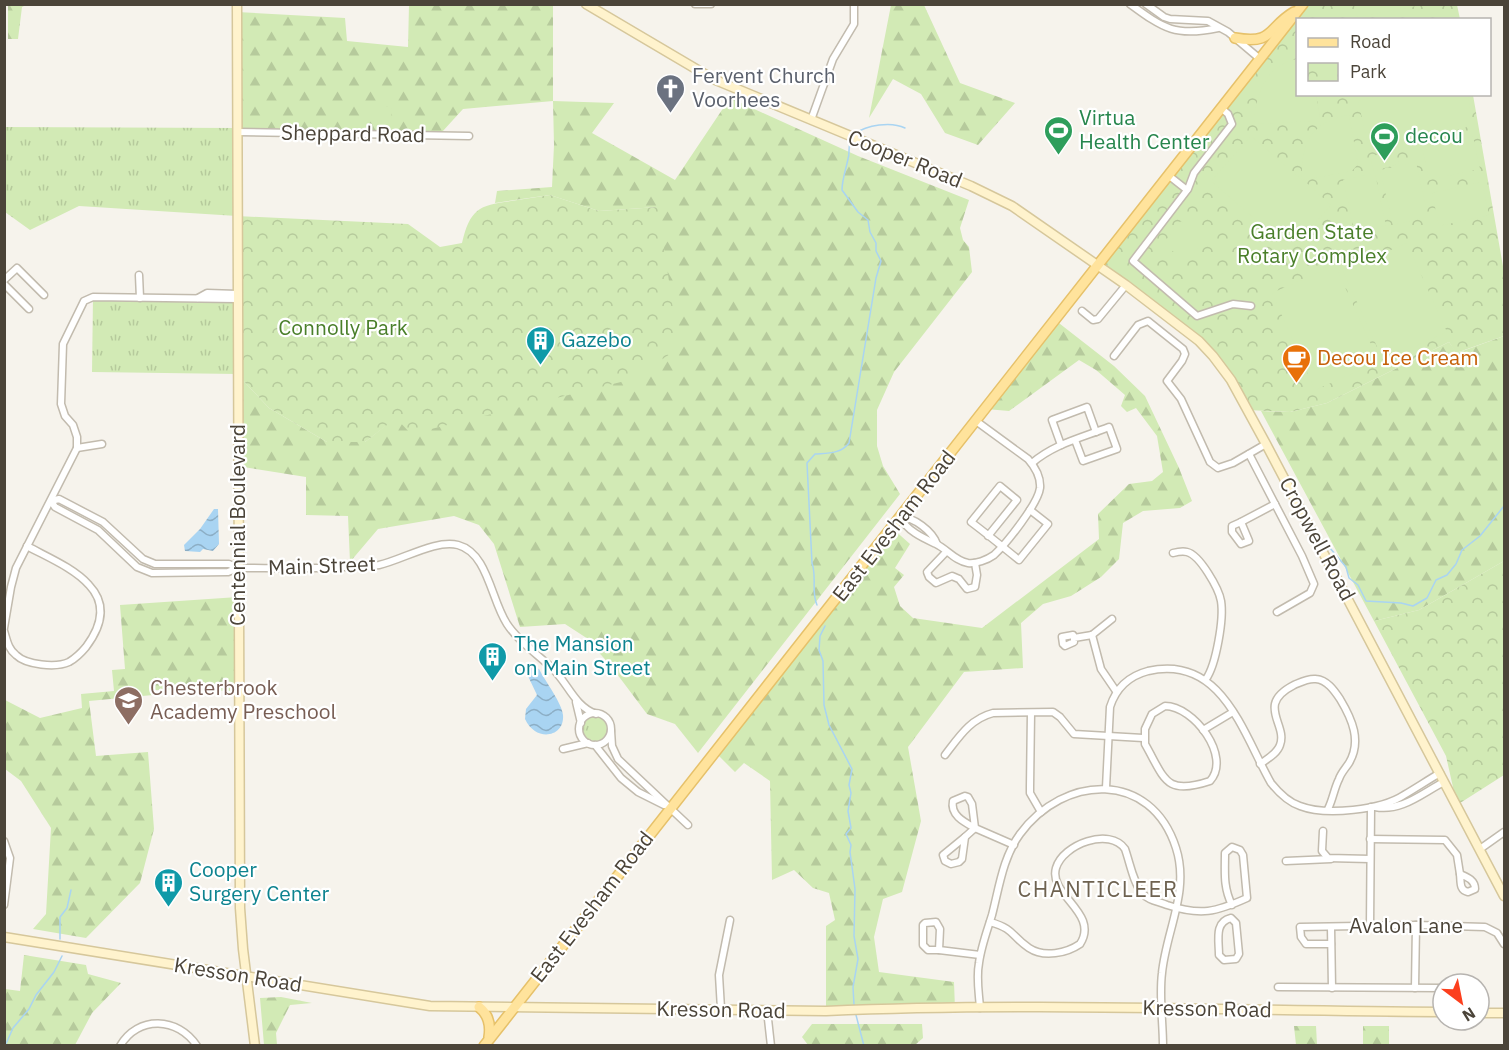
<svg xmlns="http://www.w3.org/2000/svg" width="1509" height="1050" viewBox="0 0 1509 1050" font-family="'IBM Plex Sans',sans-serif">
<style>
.grass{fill:url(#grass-tufts)}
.forest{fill:url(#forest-firs)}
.park{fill:url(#park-crowns)}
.pitch{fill:#d2eab5}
.water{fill:url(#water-waves)}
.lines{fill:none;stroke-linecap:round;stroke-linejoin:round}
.stream{stroke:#a9d4f2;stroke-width:1.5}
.street-casing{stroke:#c2bbae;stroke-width:9}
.secondary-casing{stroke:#d6c79b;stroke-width:11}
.primary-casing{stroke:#e6c16a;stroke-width:12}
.street{stroke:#fff;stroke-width:6}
.secondary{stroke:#fff3cd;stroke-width:8}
.primary{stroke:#ffe39c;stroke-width:9}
.labels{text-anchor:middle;stroke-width:4.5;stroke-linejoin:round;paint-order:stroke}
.worship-label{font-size:21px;fill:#5b616d;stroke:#fff;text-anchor:start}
.leisure-label{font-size:21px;fill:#27864d;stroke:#fff;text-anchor:start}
.street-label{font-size:21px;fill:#4b4439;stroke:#fff}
.park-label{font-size:21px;fill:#4a7f2a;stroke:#fff}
.culture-label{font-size:21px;fill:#0d838f;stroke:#fff;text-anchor:start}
.food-label{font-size:21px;fill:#c56008;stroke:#fff;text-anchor:start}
.education-label{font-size:21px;fill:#785e54;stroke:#fff;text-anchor:start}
.neighbourhood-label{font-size:22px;letter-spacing:1.5px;fill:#6e6250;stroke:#fff}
</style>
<defs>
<pattern id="grass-tufts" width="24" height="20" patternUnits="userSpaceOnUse" patternTransform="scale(1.5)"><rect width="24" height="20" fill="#d2eab5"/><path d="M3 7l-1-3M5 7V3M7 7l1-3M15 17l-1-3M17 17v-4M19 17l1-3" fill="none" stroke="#b6ca9c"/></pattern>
<pattern id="forest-firs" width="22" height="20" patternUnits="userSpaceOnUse" patternTransform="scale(1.5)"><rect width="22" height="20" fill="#d2eab5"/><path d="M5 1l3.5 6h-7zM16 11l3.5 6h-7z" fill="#b6ca9c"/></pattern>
<pattern id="park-crowns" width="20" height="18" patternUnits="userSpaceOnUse" patternTransform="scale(1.5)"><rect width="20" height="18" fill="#d2eab5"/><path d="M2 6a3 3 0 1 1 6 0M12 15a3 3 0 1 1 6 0" fill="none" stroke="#b6ca9c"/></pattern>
<pattern id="water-waves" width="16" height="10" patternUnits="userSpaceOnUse" patternTransform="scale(1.5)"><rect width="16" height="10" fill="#a9d4f2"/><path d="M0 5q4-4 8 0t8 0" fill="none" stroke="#8caec5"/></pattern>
</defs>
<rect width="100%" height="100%" fill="#f6f3ec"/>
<!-- grass -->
<g class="grass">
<polygon points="4,127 237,128 237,216 79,206 30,230 5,212"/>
<polygon points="93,297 237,299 237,374 92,372"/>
<circle cx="595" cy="729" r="16"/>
</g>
<!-- forest -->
<g class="forest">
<polygon points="8,5 26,5 22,7 18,39 8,39"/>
<polygon points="409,5 553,5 553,101 614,103 592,133 675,180 730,98 858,156 969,200 960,228 963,240 969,247 972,272 894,372 877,410 877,446 883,466 900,494 698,753 675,724 647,714 611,666 585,637 565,624 520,627 494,544 479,525 454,516 378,529 350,562 348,516 306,515 306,477 237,466 237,374 269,408 327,442 365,442 658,207 599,211 550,195 495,203 497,191 552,187 554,145 553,101 463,109 442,132 237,128 237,12 345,18 347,41 408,47"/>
<polygon points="891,5 924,5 960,83 1015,103 978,145 945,133 921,94 893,79 869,118"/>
<polygon points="1055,320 1114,366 1145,396 1179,468 1192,501 1180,508 1143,511 1123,523 1119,559 1101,577 1071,596 1043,604 1021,623 1023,668 964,672 908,747 921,821 902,892 883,899 874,937 879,972 954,982 955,1009 826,1011 826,926 835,920 829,893 813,888 794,870 772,880 770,781 744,763 735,772 715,752 892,528 910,544 895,568 904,575 894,587 900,606 913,618 982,628 1099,539 1098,514 1129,484 1152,481 1163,472 1157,436 1136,408 1127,412 1121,406 1125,395 1096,370 1079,360 1009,411 986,409"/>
<polygon points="1504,336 1504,561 1419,610 1374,621 1261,411 1290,412 1327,403 1449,342 1457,353"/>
<polygon points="238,597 238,691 153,690 153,695 89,701 96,756 148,752 154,829 140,883 86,938 33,929 46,914 51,828 21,781 5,769 5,700 40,718 82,708 81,694 114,691 112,670 125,669 120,605"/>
<polygon points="24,955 86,965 88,974 121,983 92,1013 75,1045 5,1045 5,989 20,991"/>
<polygon points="281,997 312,1003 290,1005 276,1033 277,1045 264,1045 260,998"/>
<polygon points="812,1024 922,1024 923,1038 915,1045 808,1045 802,1037"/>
<polygon points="1294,1026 1316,1026 1317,1045 1296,1045"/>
<rect x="1363" y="1026" width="26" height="19"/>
</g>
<!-- park -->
<g class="park">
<polygon points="1303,5 1457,5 1460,19 1298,20 1298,94 1473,95 1504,272 1504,336 1456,353 1449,342 1327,403 1290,412 1248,410 1213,356 1098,265"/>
<path d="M550,195L599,211L658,207L677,335L670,354L633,379L411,434L396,418L365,442H327L269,408L237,374V216L408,224L440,247L462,243C470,209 479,205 511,201C524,199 537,197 550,195Z"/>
<polygon points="1504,561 1504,775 1457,805 1446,756 1374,621 1419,610"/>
</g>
<!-- pitch -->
<g class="pitch">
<polygon points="1354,4 1422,4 1422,5 1357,17"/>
<path d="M1297,59L1298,94L1316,95L1320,117L1316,121L1254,124C1255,96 1265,65 1297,59Z"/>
<polygon points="1387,94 1468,95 1472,122 1465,128 1420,139 1418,135 1375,148 1368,144 1358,101 1373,97 1385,98"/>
<polygon points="362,107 392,107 391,121 362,120"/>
<path d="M1349,115L1358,164L1352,171L1303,180L1331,205L1291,250L1211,181L1251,136L1302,180C1301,142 1310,123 1349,115Z"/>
<polygon points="1473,136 1480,169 1429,180 1422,147"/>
<polygon points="1394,150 1399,164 1374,171 1370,157"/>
<polygon points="1416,162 1428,217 1393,225 1380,170"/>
<polygon points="1375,173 1386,226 1355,233 1343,180"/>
<polygon points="1482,182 1489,215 1439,226 1432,193"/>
<polygon points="1181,221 1205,239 1187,262 1163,244"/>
<polygon points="1407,243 1447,332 1383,360 1343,271"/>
<polygon points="1335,265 1379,362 1315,390 1272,293"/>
</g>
<!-- water -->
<g class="water">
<polygon points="214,509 218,509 219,544 213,551 203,549 200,552 185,551 184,545 200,529"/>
<path d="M530,667H535L539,669C545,681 562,703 563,715C565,737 536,743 525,719L526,709L537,695L527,674Z"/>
</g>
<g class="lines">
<!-- stream -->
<g class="stream">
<path d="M854,134C867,125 891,121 905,128"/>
<polyline points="1326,548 1330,548 1346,567 1349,578 1358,585 1366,601 1401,603 1413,606 1427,598 1436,580 1447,575 1456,564 1462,550 1480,536 1504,506"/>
<path d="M817,605C811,592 817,577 812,563L807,463L815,454C827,453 841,454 849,443L876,278L881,261L876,251V243L870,232L868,220L858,212L842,190C842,180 846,169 848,159C850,153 848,149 850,143"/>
<polyline points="825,626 820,636 819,650 823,661 824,705 829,725 852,769 849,785 851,793 848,811 851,828 846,834 851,845 850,852 855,889 854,936 858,959 853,987 854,1005"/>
<polyline points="60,939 60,917 67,908 71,890"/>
<polyline points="856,1015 864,1046"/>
<polyline points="5,1046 13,1028 29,1009 36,995 54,972 62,956"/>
</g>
<defs>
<g id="street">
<polyline points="695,4 711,4"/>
<path d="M1130,4C1164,29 1176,37 1218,28"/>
<polyline points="1146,4 1164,17 1170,19 1208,21 1228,32 1260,59"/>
<polyline points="1221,108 1228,114 1232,124 1194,173 1188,189 1133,261 1197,316 1233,304 1251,306"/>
<polyline points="811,120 833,59 854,24 854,4"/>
<polyline points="237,132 469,136"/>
<polyline points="1168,175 1187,190"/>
<polyline points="139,275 140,298"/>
<polyline points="4,280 17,268 44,295"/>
<polyline points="4,284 29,309"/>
<polyline points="198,298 207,293 237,294"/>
<polyline points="1082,311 1093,320 1098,319 1126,285"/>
<polyline points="1114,356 1138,325 1148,321 1183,349 1185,354 1182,361 1167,381 1181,399 1210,462 1218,468 1233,463 1266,444"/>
<polyline points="1061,445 1052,420 1087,407 1096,432"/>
<polyline points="77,448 102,444"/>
<polyline points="1249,454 1302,556 1314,584 1310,593 1277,612"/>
<path d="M1032,463C1054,444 1081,438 1109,427L1117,449L1083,461L1075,440"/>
<path d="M51,501L59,499L103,522L143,559L155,564H229L238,568C273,568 308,569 343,567C355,566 368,567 379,565C402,560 436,539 458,545C488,553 491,600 507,624C518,641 537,654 552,668C568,683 574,706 596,714"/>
<polyline points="51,501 55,507 98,530 137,567 152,573 228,572 238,568"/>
<path d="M900,517C907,531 923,538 936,544C947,549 955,561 968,563C976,564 987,560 994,555C1006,544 1038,504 1040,488C1041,476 1035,467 1028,459L976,421"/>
<path d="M900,517C914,517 932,531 937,544"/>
<polygon points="1241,522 1249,541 1241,544 1232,532 1232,526"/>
<polyline points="1241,522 1275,504"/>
<path d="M988,536L1017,500L1000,486L971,522C987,534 1003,547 1019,560L1048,524L1030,510"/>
<polyline points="946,552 927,572 929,577 936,583 952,576 959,579 967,589 975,587 977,575 975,563"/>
<path d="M1173,553C1177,552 1183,551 1187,552C1200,555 1219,589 1221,601C1224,619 1216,665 1206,679"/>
<polyline points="4,628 11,587 16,568 77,448 77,437 73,425 65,416 61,404 63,344 84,301 93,297 237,299"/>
<path d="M4,631C7,640 8,649 16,655C26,665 56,668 69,662C76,658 81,653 86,647C101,627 108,605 89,585C74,568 47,557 27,546"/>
<polyline points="1092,635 1101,669 1116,691"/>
<polyline points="1092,635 1112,619"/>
<polyline points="1074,638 1074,642 1065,646 1063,644 1062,637 1073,635 1074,638 1092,635"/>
<polyline points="576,702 581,723"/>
<path d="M1165,706C1194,706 1232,757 1210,781C1165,796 1165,779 1145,744V729L1152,714Z"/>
<polyline points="1031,713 1030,787 1030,793 1041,812"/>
<circle cx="595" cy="729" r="16"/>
<polyline points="1203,730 1233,712"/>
<polyline points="611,731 612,746 618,759 688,825"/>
<polyline points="595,745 621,778 638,792 664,805"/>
<polyline points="563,749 588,743"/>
<path d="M945,755C959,737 970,719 993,713L1053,712L1060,717L1074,734L1143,738"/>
<path d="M1260,764C1267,759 1277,754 1280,745C1288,724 1255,705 1294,685C1301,682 1308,678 1316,679C1327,680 1334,690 1340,699C1352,719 1362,741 1349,763C1345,769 1341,773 1339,779C1334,789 1333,799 1328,809"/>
<path d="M1106,788L1110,707C1116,688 1129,676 1148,671C1222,654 1243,734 1271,783C1279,793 1288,802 1300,806C1326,816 1381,810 1404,795C1416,788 1428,780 1440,773"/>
<path d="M965,796L968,797L972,804L975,828C964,822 950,815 953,801Z"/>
<path d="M1375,807C1402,812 1422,793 1444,782"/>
<polyline points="1323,831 1322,851 1328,858 1370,859"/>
<polygon points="965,837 962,859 959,862 951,864 945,861 943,855"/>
<polyline points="965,837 975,828 1014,845"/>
<polyline points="1370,839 1445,840 1457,855 1460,874"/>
<polyline points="4,841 10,858 4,905"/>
<polyline points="1480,849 1504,832"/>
<polyline points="1286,861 1331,859"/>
<path d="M1460,874C1467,877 1475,880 1475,889L1468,892C1459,890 1461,882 1460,874Z"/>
<path d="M1231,918L1236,923L1239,954L1236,959L1224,960L1219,955C1219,940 1214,922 1231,918Z"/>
<polygon points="936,922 940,929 939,950 928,950 923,945 923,925 925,923"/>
<path d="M990,922C1015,929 1011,936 1029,948C1044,958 1067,953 1080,944C1100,913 1048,895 1056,868C1063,844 1110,827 1125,849C1130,863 1133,882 1142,893C1149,901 1157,901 1167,905C1201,916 1216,912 1247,898L1243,855L1240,850L1232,847L1225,853C1225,872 1223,887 1232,905"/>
<polyline points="1370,926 1371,807"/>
<polyline points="1331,927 1332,988"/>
<polyline points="1331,944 1306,944 1301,937 1300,927 1416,925 1485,927 1497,933 1504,944"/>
<polyline points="939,950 980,955"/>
<polyline points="1278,987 1443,988"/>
<polyline points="1415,988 1416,925"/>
<polyline points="1479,988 1480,988"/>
<path d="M980,1008C979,993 976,978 979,963C981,947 987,931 992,915C999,888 1003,857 1020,834C1064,774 1151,770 1176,848C1190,891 1166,931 1162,973C1159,997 1163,1022 1163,1046"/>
<polyline points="721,1009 719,975 730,920"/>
<polyline points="767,1010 771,1046"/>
<path d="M120,1046C138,1015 178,1017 197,1046"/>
</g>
<g id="secondary">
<polyline points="237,4 240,908 243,949 255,1046"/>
<polyline points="586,4 713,79 971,186 1012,206 1126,285 1199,341 1213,356 1231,380 1266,444 1504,896"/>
<path d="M4,937L430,1006L826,1011C1031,1002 1238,1011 1443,1012"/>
<polyline points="1479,1013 1504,1013"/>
</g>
<g id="primary">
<path d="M1235,38C1274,45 1267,28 1294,12"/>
<path d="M479,1007C489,1015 491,1025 489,1037"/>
<polyline points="484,1046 1303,4"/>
</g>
</defs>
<!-- street casing -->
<use href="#street" class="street-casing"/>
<!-- secondary casing -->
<use href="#secondary" class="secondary-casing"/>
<!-- primary casing -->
<use href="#primary" class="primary-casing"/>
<!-- street -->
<use href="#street" class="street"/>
<!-- secondary -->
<use href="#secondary" class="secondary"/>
<!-- primary -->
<use href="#primary" class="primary"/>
</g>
<!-- icons -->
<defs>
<symbol id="church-pin" viewBox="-11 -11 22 30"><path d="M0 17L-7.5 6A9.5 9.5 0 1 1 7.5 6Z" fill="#6b7280" stroke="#fff"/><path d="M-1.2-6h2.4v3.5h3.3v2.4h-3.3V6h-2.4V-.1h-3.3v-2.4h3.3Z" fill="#fff"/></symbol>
<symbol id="stadium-pin" viewBox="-11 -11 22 30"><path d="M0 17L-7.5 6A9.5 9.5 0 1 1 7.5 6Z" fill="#2e9e5b" stroke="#fff"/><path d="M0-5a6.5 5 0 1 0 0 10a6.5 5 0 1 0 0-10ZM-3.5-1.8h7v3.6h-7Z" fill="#fff"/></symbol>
<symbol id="building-pin" viewBox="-11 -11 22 30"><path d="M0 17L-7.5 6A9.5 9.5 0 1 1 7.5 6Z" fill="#0f9aa8" stroke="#fff"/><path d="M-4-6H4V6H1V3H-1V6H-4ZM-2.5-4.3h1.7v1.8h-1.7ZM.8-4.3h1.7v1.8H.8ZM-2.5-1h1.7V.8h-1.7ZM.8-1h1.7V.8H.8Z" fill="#fff"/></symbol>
<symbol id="cafe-pin" viewBox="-11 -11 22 30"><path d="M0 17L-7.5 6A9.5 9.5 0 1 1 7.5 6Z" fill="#e8710a" stroke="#fff"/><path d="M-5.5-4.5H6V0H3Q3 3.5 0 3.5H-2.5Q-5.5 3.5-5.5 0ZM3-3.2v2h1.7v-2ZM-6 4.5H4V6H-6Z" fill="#fff"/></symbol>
<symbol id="school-pin" viewBox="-11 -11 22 30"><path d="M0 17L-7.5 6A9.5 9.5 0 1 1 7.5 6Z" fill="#8d6e63" stroke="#fff"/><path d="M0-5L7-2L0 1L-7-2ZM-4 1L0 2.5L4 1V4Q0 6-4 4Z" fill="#fff"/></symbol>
</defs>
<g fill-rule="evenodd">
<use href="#church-pin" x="654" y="72" width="33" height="45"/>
<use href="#stadium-pin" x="1042" y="114" width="33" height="45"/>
<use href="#stadium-pin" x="1368" y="120" width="33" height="45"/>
<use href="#building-pin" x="524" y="324" width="33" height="45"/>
<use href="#cafe-pin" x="1280" y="342" width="33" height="45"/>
<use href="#building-pin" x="476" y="640" width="33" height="45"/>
<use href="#school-pin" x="112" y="684" width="33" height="45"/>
<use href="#building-pin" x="152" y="866" width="33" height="45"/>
</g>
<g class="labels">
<!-- worship labels -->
<g class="worship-label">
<text x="692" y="83">Fervent Church<tspan x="692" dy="24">Voorhees</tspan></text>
</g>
<!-- leisure labels -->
<g class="leisure-label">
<text x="1079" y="125">Virtua<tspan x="1079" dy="24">Health Center</tspan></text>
<text x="1405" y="143">decou</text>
</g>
<!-- street labels -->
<g class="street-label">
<text transform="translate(353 134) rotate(1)" y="7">Sheppard Road</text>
<text transform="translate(905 159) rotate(22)" y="7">Cooper Road</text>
<text transform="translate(238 525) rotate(-90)" y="7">Centennial Boulevard</text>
<text transform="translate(894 526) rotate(-52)" y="7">East Evesham Road</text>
<text transform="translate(1317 539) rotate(62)" y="7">Cropwell Road</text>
<text transform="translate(322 566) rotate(-2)" y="7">Main Street</text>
<text transform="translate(592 907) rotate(-52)" y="7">East Evesham Road</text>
<text x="1406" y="933">Avalon Lane</text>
<text transform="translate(238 975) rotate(9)" y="7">Kresson Road</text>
<text transform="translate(1207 1009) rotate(1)" y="7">Kresson Road</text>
<text transform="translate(721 1010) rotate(1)" y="7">Kresson Road</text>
</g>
<!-- park labels -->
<g class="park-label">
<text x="1312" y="239">Garden State<tspan x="1312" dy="24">Rotary Complex</tspan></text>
<text x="343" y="335">Connolly Park</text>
</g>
<!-- culture labels -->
<g class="culture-label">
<text x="561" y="347">Gazebo</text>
<text x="514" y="651">The Mansion<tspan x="514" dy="24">on Main Street</tspan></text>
<text x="189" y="877">Cooper<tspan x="189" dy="24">Surgery Center</tspan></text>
</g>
<!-- food labels -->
<g class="food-label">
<text x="1317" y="365">Decou Ice Cream</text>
</g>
<!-- education labels -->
<g class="education-label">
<text x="150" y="695">Chesterbrook<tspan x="150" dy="24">Academy Preschool</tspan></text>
</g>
<!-- neighbourhood labels -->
<g class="neighbourhood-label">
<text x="1098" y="897">CHANTICLEER</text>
</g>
</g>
<!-- border -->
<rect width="1509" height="1050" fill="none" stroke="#4b4439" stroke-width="12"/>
<!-- legend -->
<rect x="1296" y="18" width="195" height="78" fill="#ffffff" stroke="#b7b4b0" stroke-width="1.5"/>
<rect x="1308" y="38" width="30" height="9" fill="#ffe39c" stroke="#b7b4b0" stroke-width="1.5"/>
<text x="1350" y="48" font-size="18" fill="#4b4439">Road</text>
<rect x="1308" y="63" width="30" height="18" fill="url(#park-crowns)" stroke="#b7b4b0" stroke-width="1.5"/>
<text x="1350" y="78" font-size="18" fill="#4b4439">Park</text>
<!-- north arrow -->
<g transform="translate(1461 1002) rotate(148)"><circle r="28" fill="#ffffff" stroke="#b7b4b0" stroke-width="1.5"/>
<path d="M0-4.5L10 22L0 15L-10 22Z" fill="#fc3f1d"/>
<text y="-9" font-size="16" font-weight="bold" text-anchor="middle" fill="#4b4439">N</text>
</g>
</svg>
